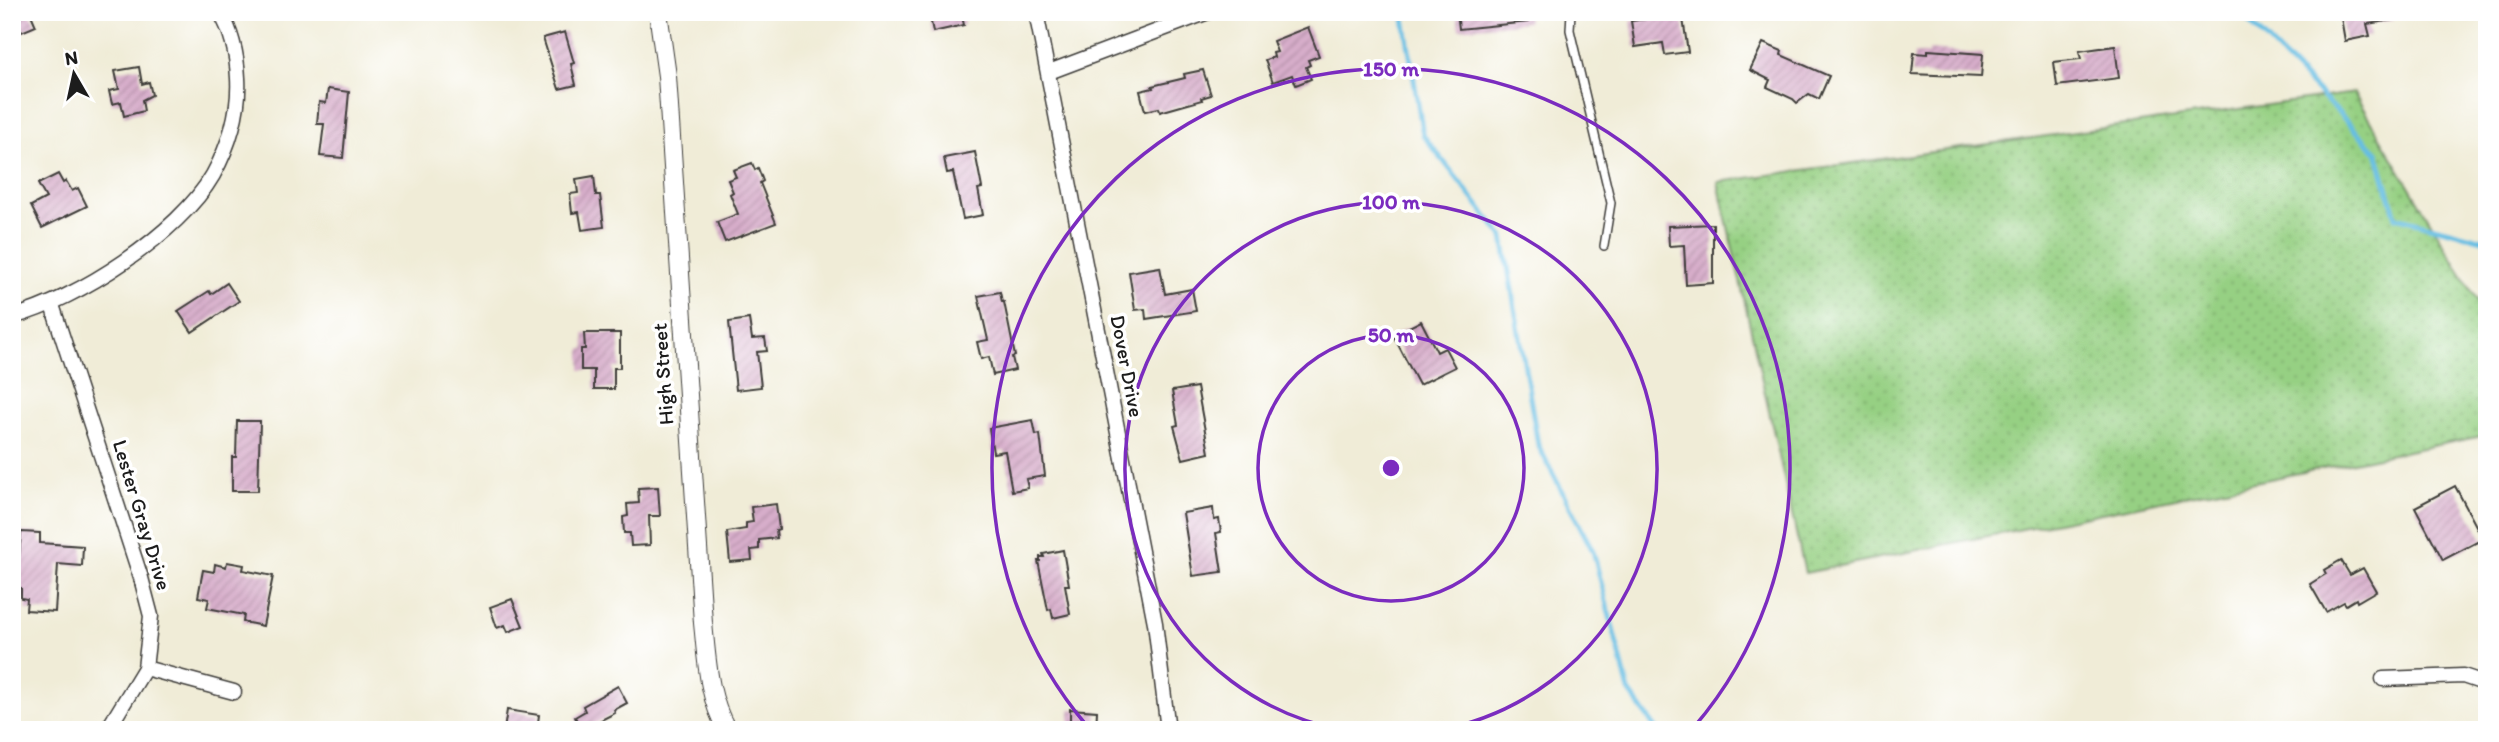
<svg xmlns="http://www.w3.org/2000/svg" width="2499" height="742" viewBox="0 0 2499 742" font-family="Itim,sans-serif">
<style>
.park{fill:url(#park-dots);stroke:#597650;stroke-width:2}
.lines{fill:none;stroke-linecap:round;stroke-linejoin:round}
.stream{stroke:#65bee3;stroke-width:5}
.building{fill:url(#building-hatch)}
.service-casing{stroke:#3c3b38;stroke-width:10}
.minor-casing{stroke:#3c3b38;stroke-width:17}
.tertiary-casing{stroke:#3c3b38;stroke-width:20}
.service{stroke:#fff;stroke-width:7}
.minor{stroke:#fff;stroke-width:14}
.tertiary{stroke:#fff;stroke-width:18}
.ring{fill:none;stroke:#7b2cbf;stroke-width:3.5}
.labels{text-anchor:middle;stroke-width:7;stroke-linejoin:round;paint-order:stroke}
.street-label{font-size:21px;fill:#1c1c1c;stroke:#fff}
.centre{fill:#7b2cbf;stroke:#fff;stroke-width:3.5}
.ring-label{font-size:21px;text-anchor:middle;font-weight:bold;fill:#7b2cbf;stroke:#fff;stroke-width:7;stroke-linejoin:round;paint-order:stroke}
</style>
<defs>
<pattern id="park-dots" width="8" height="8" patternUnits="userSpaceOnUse" patternTransform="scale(1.75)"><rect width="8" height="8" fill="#96d083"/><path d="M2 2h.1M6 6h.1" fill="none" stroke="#81b271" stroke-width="1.8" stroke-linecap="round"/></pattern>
<pattern id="building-hatch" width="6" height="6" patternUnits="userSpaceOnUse" patternTransform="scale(1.75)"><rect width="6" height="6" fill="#d7adca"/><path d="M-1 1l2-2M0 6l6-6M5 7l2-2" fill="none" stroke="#b894ad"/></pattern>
</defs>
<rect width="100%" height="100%" fill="#fff"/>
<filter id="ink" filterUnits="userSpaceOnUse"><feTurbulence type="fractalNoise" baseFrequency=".0143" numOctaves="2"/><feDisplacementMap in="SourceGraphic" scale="14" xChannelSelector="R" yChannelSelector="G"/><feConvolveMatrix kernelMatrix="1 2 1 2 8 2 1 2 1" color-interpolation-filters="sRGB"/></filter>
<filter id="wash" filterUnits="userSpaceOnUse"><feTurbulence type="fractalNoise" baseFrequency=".00686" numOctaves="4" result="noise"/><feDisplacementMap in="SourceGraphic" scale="28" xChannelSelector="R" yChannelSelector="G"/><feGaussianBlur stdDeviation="1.57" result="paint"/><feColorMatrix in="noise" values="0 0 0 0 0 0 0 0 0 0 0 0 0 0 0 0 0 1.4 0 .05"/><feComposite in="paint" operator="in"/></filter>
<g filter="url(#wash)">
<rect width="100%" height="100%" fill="#f0ecd7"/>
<!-- park -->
<polygon class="park" points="2354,93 2487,317 2487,435 1805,573 1718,182"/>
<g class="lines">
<!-- stream -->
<g class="stream">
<polyline points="1403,12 1423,135 1503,237 1538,445 1593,551 1629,691 1657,730"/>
<polyline points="2239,12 2377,152 2396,217 2487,241"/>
</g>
</g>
<g id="blocks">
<!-- building -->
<g class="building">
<polygon points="12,12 30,12 36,26 12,36"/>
<polygon points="929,12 961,12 964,25 933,32"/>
<polygon points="1457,12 1527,12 1528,22 1459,29"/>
<polygon points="1682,12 1688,52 1665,55 1663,43 1635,47 1631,21 1662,17 1661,14"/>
<polygon points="2340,12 2393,12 2394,20 2367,24 2370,36 2345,41"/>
<polygon points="1308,27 1319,56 1308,60 1310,65 1306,67 1311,79 1296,85 1292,75 1273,82 1265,60 1274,57 1273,53 1277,52 1273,41"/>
<polygon points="565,32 574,63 571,64 576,85 559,89 543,38"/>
<polygon points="1763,43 1782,51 1781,55 1829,76 1819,99 1809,94 1797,103 1793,99 1767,87 1770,80 1750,70"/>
<polygon points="2115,46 2119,78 2057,86 2054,62 2081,59 2079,51"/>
<polygon points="1928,50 1983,54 1981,77 1912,74 1914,53 1928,54"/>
<polygon points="139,67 142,84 149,82 152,95 142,100 144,111 124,116 121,102 112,104 109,91 119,89 115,71"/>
<polygon points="1203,70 1211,95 1201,98 1202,100 1160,112 1159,108 1145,111 1140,91 1153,88 1152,86 1185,78 1184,74"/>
<polygon points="328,89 349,92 343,158 320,156 324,124 317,124 319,102 326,103"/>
<polygon points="975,152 982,188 978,189 983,215 963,219 953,172 947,173 944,158"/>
<polygon points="752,163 755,170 758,168 763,181 760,183 776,223 725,242 717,222 738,214 730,194 733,192 728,180 736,177 733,170"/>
<polygon points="58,174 63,183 66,181 72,191 78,188 87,206 42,228 31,206 46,198 38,184"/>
<polygon points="594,176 596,195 600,195 604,227 582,230 579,212 572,213 570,194 578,193 576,179"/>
<polygon points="1713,224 1713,283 1686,285 1684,245 1669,246 1668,226"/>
<polygon points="1160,267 1165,294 1192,289 1196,311 1146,319 1145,309 1135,310 1129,272"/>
<polygon points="227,283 239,301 192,332 178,311 209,291 211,294"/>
<polygon points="1000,292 1002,302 1004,302 1015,356 1012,357 1015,370 993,375 989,357 981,359 977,342 988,340 978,296"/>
<polygon points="749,319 752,339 765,338 767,351 757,352 761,387 736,390 729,322"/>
<polygon points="1421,321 1437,352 1445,348 1455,367 1419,385 1393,335"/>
<polygon points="584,333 620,333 620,368 614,368 614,389 594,389 594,370 581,370 581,349 585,349"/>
<polygon points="1197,387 1209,453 1183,459 1174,426 1178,425 1172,391"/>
<polygon points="1033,420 1036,435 1040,434 1045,476 1026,479 1028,488 1012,491 1005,451 993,453 989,428"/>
<polygon points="237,421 260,421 258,491 232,491 232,457 236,457"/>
<polygon points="2455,486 2483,539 2443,560 2415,507"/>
<polygon points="658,487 660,516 649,516 650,545 631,546 630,533 624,533 623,517 628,516 627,504 639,503 638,488"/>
<polygon points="776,504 779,529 776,530 777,538 759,540 759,549 751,550 752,560 730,562 727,532 746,529 746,523 753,522 751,507"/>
<polygon points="1213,508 1214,520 1219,519 1221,532 1216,533 1222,572 1193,576 1183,513"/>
<polygon points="21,532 40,533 40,543 83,546 82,566 58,564 55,612 26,610 27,599 21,598 21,588 13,587 14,570 18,570"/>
<polygon points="1063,550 1069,585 1065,585 1070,614 1053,618 1051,609 1048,610 1038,561 1040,561 1040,557 1044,557 1043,554"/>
<polygon points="2341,560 2350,575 2363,568 2376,591 2357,602 2356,599 2346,605 2344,602 2326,612 2310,584 2326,574 2324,570"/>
<polygon points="227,562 244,565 243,570 273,576 263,626 243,622 244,615 207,608 209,599 198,597 203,570 214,572 215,564 226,567"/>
<polygon points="512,599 523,626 508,632 505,625 497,628 490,607"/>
<polygon points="618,686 627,703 614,710 615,713 582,730 575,717 585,711 583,706"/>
<polygon points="1070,709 1097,711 1096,730 1070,730"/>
<polygon points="507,710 539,715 537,730 504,730"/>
</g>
</g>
</g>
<g filter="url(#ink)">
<use href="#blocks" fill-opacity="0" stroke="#3c3b38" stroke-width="2"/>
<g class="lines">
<defs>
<polyline id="service" points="1571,12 1570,30 1611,203 1604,246"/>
<g id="minor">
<polyline points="1036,12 1155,623 1168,730"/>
<polyline points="1049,72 1208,12"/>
<polyline points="52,305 141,578 151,616 145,668 111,724 101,730"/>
<path d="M12,317C77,300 179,234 213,175C229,146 240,111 238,78C237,56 232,32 220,12"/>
<polyline points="145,668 234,692"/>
<polyline points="2383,679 2463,676 2487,684"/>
</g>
<path id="tertiary" d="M658,12L667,76L703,623C707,661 708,697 727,730"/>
</defs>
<!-- service casing -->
<use href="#service" class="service-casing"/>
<!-- minor casing -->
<use href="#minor" class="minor-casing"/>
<!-- tertiary casing -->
<use href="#tertiary" class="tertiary-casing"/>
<!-- service -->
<use href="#service" class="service"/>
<!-- minor -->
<use href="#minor" class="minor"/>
<!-- tertiary -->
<use href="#tertiary" class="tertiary"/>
</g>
</g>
<!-- distance rings -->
<g class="ring">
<circle cx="1391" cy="468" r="133"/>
<path d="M1343 730A266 266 0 1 1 1439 730"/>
<path d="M1088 727A399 399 0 1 1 1694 727"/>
</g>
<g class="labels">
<!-- street labels -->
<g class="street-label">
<text transform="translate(1127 366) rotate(79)" y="7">Dover Drive</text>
<text transform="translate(663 374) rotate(-94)" y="7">High Street</text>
<text transform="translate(142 515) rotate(73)" y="7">Lester Gray Drive</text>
</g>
</g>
<circle cx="1391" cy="468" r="10" class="centre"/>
<g class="ring-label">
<text x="1391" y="76">150 m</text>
<text x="1391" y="209">100 m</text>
<text x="1391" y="342">50 m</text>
</g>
<!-- margin -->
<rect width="2499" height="742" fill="none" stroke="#fff" stroke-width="42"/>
<!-- north arrow -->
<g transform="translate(74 74) rotate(351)" stroke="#ffffff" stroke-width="5" paint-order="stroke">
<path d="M0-5L12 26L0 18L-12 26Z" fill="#1c1c1c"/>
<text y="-10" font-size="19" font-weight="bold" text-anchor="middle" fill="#1c1c1c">N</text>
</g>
</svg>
